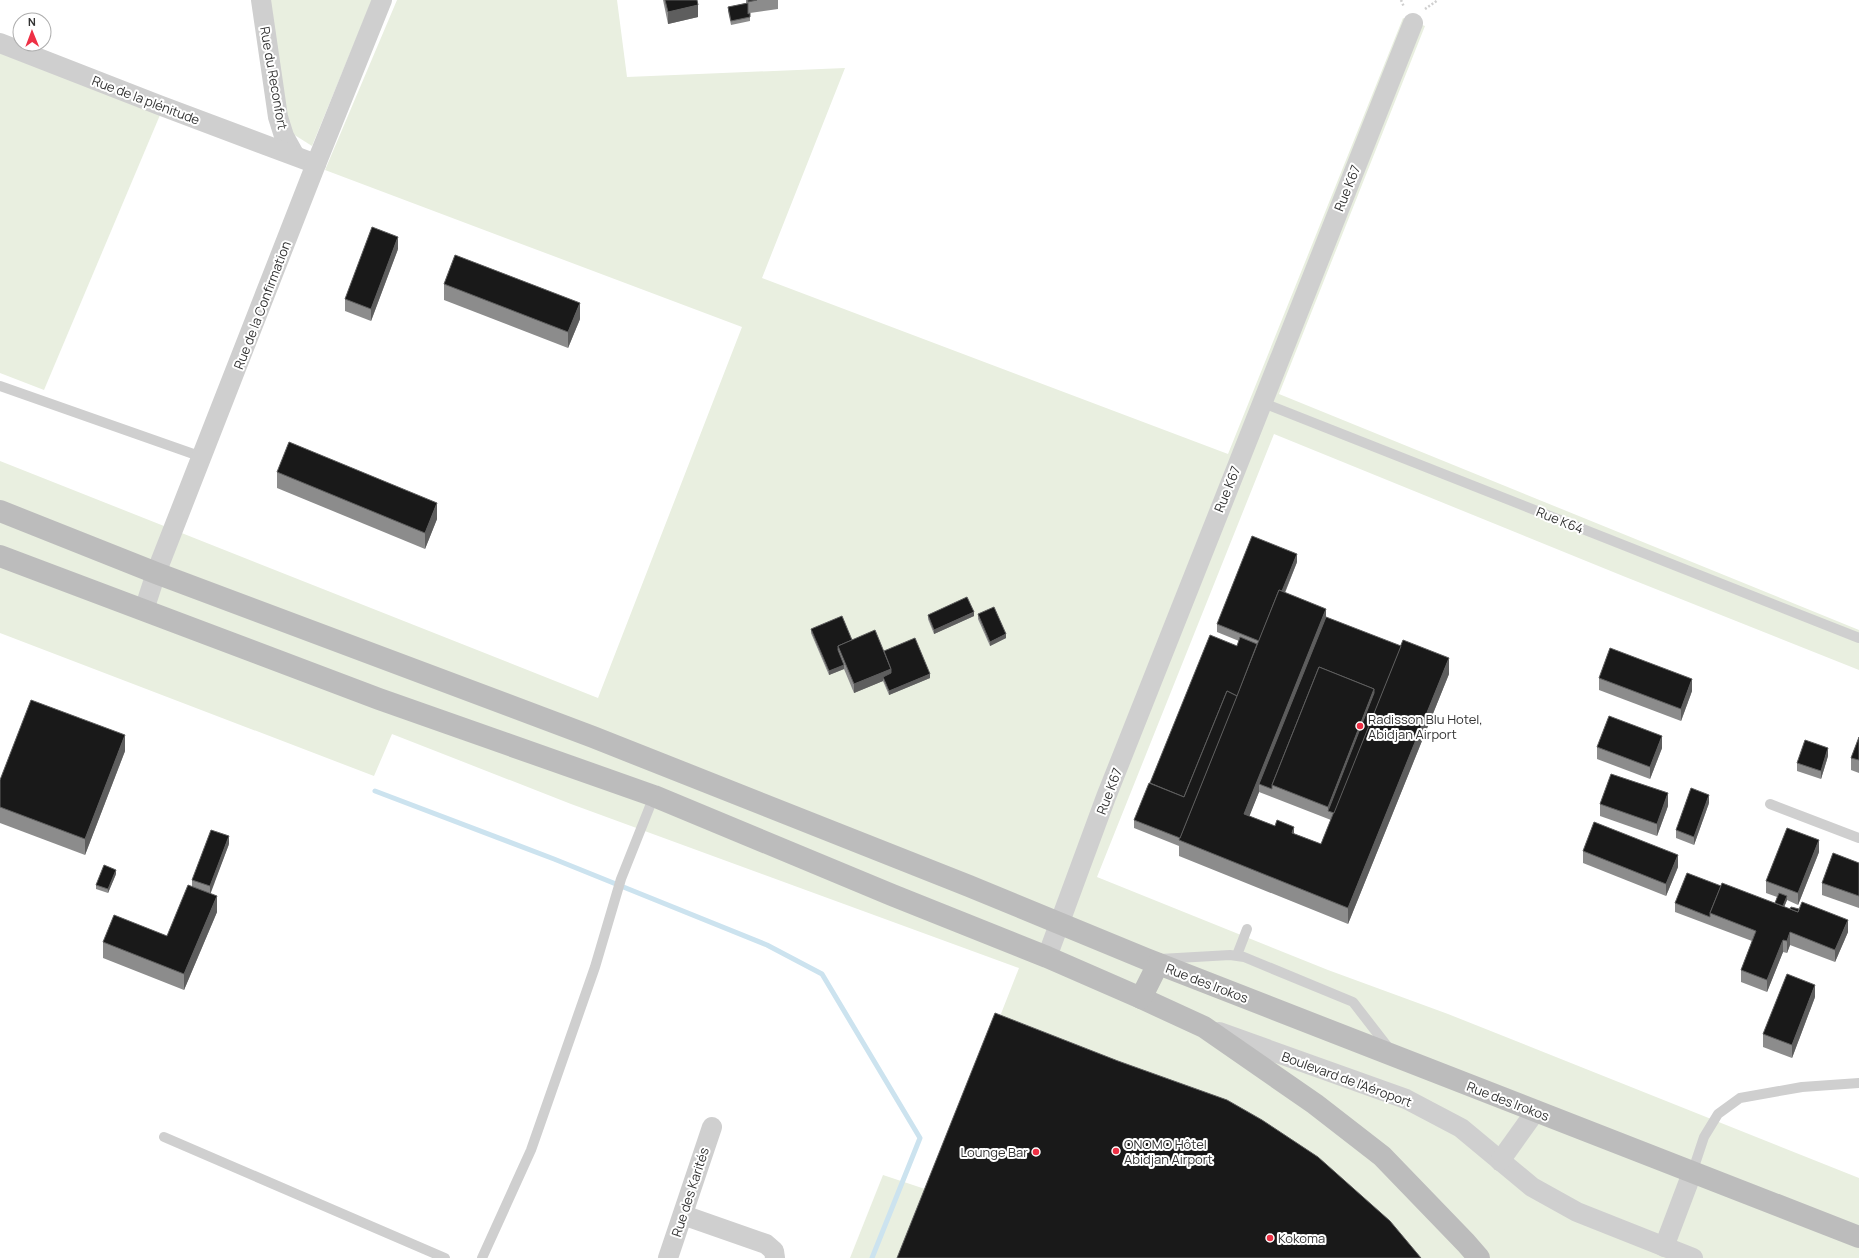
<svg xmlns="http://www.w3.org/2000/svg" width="1859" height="1258" viewBox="0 0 1859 1258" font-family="Manrope,sans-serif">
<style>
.green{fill:#e9efe0}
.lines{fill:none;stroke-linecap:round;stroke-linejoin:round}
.stream{stroke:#cce3ef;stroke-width:5}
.path{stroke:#cfcfcf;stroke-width:2.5;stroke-dasharray:2 2;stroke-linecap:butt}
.lane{stroke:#cfcfcf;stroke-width:10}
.street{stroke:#cfcfcf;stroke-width:20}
.secondary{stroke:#bcbcbc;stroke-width:22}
.wall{fill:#8c8c8c;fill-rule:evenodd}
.shaded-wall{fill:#5e5e5e}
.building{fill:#191919;stroke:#5e5e5e}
.poi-dot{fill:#ee3045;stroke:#fff;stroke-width:1.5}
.labels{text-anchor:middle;stroke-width:4;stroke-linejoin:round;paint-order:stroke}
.street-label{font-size:13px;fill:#323232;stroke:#fff}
.poi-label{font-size:13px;fill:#323232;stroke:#fff;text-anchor:start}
</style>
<rect width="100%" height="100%" fill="#fff"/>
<!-- green -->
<g class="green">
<polygon points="267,0 372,0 312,146 293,134 285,116"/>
<polygon points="397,0 617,0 627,77 845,68 762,278 1228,454 1403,18 1425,26 1279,394 1859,630 1859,670 1623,576 1274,434 1097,877 1328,970 1448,1014 1859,1178 1859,1258 1408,1258 995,1029 1019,968 571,804 392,734 374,776 0,633 0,461 598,698 742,327 325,170"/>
<polygon points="0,51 160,115 44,390 0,373"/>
<polygon points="883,1175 931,1191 904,1258 850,1258"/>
</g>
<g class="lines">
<!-- stream -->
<polyline class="stream" points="375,791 554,859 767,945 822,974 920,1138 872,1258"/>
<!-- path -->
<g class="path">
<polyline points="1401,0 1404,7"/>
<polyline points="1425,9 1438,0"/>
</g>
<!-- lane -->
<g class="lane">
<polyline points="0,386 202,457"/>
<polyline points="1261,402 1859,638"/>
<polyline points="1770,804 1859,838"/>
<polyline points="1237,955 1247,929"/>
<polyline points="1160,959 1230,955 1244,957 1353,1002 1391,1051"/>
<polyline points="164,1137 445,1258"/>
<polyline points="1692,1173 1704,1137 1718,1114 1740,1098 1802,1087 1859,1083"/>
<polyline points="482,1258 531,1150 595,967 621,879 654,796"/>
</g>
<!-- street -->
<g class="street">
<polyline points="261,0 278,117 284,136 294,154"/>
<polyline points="0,43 159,105 316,164"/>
<polyline points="144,610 156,573 316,164 382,0"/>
<polyline points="1047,957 1106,797 1413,23"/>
<polyline points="1219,1032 1406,1099 1461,1128 1532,1187 1577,1212 1693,1258"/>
<polyline points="1500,1161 1535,1112"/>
<polyline points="683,1215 766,1244 774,1251 775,1258"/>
<polyline points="1664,1247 1692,1173"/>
<polyline points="668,1258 712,1127"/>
</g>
<!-- secondary -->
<g class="secondary">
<polyline points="0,511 156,573 593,737 969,886 1146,959 1859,1237"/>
<polyline points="0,556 379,699 654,796 892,895 1047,957 1141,998 1204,1027 1315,1104 1382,1156 1466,1243 1479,1258"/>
<polyline points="1141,998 1158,964"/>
</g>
</g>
<!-- wall -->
<g class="wall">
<polygon points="663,0 697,0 698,17 668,24"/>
<polygon points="746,0 778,0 778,9 750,13 750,21 731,25 728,11 728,7 746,3"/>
<polygon points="398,249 371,321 345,311 345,299"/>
<polygon points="444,284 580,319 568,348 444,300"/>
<polygon points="277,472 437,519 425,549 277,488"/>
<path d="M1297,562L1285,593L1326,617L1449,674L1348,924L1179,856V846L1134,828V820L1237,646L1239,641L1217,632V624ZM1259,792L1331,820L1321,844L1249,816Z"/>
<polygon points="978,614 1006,638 990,646 978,619"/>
<polygon points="928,615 974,616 934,634 928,619"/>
<polygon points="811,629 852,640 884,651 930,678 889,695 883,681 854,693 844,669 829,675 811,633"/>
<polygon points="1599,678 1692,691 1681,721 1599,690"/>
<polygon points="1859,737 1859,773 1851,770 1851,758"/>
<polygon points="1597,747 1662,748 1650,779 1597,759"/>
<polygon points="125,751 85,855 0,823 0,780"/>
<polygon points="1828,756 1821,779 1797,771 1797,763"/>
<polygon points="1709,803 1694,845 1676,838 1676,830"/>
<polygon points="1600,804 1668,806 1657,836 1600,816"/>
<polygon points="229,844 210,893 217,912 184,990 103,958 103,942 167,936 192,886 192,880"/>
<polygon points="1583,851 1678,867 1666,896 1583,863"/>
<polygon points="1819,852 1798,905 1787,900 1784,907 1848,932 1835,962 1790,945 1787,953 1783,952 1767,992 1741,982 1741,970 1752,941 1675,912 1675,903 1721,886 1775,903 1777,897 1766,893 1766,881"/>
<polygon points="1859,863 1859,908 1822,895 1822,883"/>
<polygon points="116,874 108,893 96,889 96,885"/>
<polygon points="1815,997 1792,1058 1763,1047 1763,1034"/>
</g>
<!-- shaded-wall -->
<g class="shaded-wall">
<polygon points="698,5 698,17 668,24 668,12"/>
<polygon points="398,237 398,249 371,321 371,309"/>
<polygon points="580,303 580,319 568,348 568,332"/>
<polygon points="437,503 437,519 425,549 425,533"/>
<polygon points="1297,554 1297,562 1184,842 1261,642"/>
<polygon points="1326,609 1326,625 1259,784 1259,792 1244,830 1244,814"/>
<polygon points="974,612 974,616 934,634 934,630"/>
<polygon points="1006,634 1006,638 990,646 990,642"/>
<polygon points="1449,658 1449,674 1348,924 1348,908"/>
<polygon points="844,665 844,669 829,675 829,671"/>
<polygon points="891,669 891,677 883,677 883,681 854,693 854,684"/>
<polygon points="930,674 930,678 889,695 889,691"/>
<polygon points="1692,679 1692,691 1681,721 1681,709"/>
<polygon points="1374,689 1374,702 1328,811 1328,807"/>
<polygon points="125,735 125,751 85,855 85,839"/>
<polygon points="1662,736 1662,748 1650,779 1650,767"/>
<polygon points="1828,748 1828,756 1821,779 1821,771"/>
<polygon points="1668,793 1668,806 1657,836 1657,824"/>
<polygon points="1709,795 1709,803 1694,845 1694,837"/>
<polygon points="1294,827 1294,843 1292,833"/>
<polygon points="229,836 229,844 210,895 210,886"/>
<polygon points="1819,840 1819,852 1798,905 1798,893"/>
<polygon points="1678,855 1678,867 1666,896 1666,884"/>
<polygon points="116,870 116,874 108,893 108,889"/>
<polygon points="217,896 217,912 184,990 184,974"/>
<polygon points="1787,896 1787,900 1780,917 1780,913"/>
<polygon points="1848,920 1848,932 1835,962 1835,950"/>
<polygon points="1790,932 1790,945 1787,953 1787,941"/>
<polygon points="1783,940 1783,952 1767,992 1767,980"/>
<polygon points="1815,985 1815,997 1792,1058 1792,1045"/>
</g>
<!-- building -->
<g class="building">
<polygon points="665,0 697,0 698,5 668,12"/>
<polygon points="748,0 757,0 748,2"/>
<polygon points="748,3 748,14 750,13 750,17 731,21 728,7"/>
<polygon points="372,227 398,237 371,309 345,299"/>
<polygon points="455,255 580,303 568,332 444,284"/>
<polygon points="289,442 437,503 425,533 277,472"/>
<polygon points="1252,536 1297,554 1282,591 1279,590 1259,641 1217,624"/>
<polygon points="1279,590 1326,609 1244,814 1275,826 1277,820 1294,827 1292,833 1321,844 1403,640 1449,658 1348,908 1179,840"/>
<polygon points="967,597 974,612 934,630 928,615"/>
<polygon points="994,607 1006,634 990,642 978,614"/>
<polygon points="842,616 852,640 838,646 838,650 844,665 829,671 811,629"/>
<polygon points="1326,617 1401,646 1334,813 1328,811 1374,693 1374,689 1319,667 1272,785 1272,789 1259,784"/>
<polygon points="875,630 891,669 854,684 838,646"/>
<polygon points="1210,635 1237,646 1240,637 1257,644 1237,696 1227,691 1184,797 1150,783"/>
<polygon points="915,638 930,674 889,691 883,677 891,673 891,669 884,651"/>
<polygon points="1610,648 1692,679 1681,709 1599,678"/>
<polygon points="1319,667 1374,689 1328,807 1272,785"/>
<polygon points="1227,691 1237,696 1180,838 1134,820 1149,783 1184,797"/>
<polygon points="31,700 125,735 85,839 0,807 0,780"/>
<polygon points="1609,716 1662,736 1650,767 1597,747"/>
<polygon points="1859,737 1859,760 1851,758"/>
<polygon points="1805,740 1828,748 1821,771 1797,763"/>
<polygon points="1611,774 1668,793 1657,824 1600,804"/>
<polygon points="1691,788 1709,795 1694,837 1676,830"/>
<polygon points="1594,822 1678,855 1666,884 1583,851"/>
<polygon points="1787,828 1819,840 1798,893 1766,881"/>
<polygon points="211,830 229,836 210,886 192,880"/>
<polygon points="1833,853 1859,863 1859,896 1822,883"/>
<polygon points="104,865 116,870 108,889 96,885"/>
<polygon points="1687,873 1721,886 1710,913 1710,917 1675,903"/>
<polygon points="1722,883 1798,912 1802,902 1848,920 1835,950 1790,932 1787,941 1783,940 1767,980 1741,970 1756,931 1710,913"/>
<polygon points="188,885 217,896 184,974 103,942 114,915 167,936"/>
<polygon points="1779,893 1787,896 1783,906 1775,903"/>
<polygon points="1791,907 1799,909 1798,912 1790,909"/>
<polygon points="1787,974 1815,985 1792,1045 1763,1034"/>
<polygon points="995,1013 1118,1061 1227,1100 1262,1120 1318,1157 1390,1221 1421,1258 897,1258"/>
</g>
<!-- markers -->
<g class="poi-dot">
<circle cx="1360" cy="726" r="4"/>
<circle cx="1116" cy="1151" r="4"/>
<circle cx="1036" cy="1152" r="4"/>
<circle cx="1270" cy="1238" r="4"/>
</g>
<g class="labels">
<!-- street labels -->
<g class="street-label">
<text transform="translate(274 78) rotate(80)" y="5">Rue du Reconfort</text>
<text transform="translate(146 100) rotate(21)" y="5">Rue de la plénitude</text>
<text transform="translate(1347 188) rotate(-68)" y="5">Rue K67</text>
<text transform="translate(262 305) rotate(-69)" y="5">Rue de la Confirmation</text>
<text transform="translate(1227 489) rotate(-68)" y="5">Rue K67</text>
<text transform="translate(1560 520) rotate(22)" y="5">Rue K64</text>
<text transform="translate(1109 791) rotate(-69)" y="5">Rue K67</text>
<text transform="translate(1207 983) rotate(21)" y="5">Rue des Irokos</text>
<text transform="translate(1347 1079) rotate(20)" y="5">Boulevard de l'Aéroport</text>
<text transform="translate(1508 1101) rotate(21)" y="5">Rue des Irokos</text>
<text transform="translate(690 1192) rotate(-72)" y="5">Rue des Karités</text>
</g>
<!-- poi labels -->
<g class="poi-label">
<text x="1368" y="724">Radisson Blu Hotel,<tspan x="1368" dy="15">Abidjan Airport</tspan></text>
<text x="1124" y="1149">ONOMO Hôtel<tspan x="1124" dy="15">Abidjan Airport</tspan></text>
<text x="1028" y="1157" text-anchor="end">Lounge Bar</text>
<text x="1278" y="1243">Kokoma</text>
</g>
</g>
<!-- north arrow -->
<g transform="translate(32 32) rotate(359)"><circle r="19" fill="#ffffff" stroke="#adadad"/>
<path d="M0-3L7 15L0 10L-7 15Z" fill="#ee3045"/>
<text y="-6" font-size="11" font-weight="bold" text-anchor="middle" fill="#323232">N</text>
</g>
</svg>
